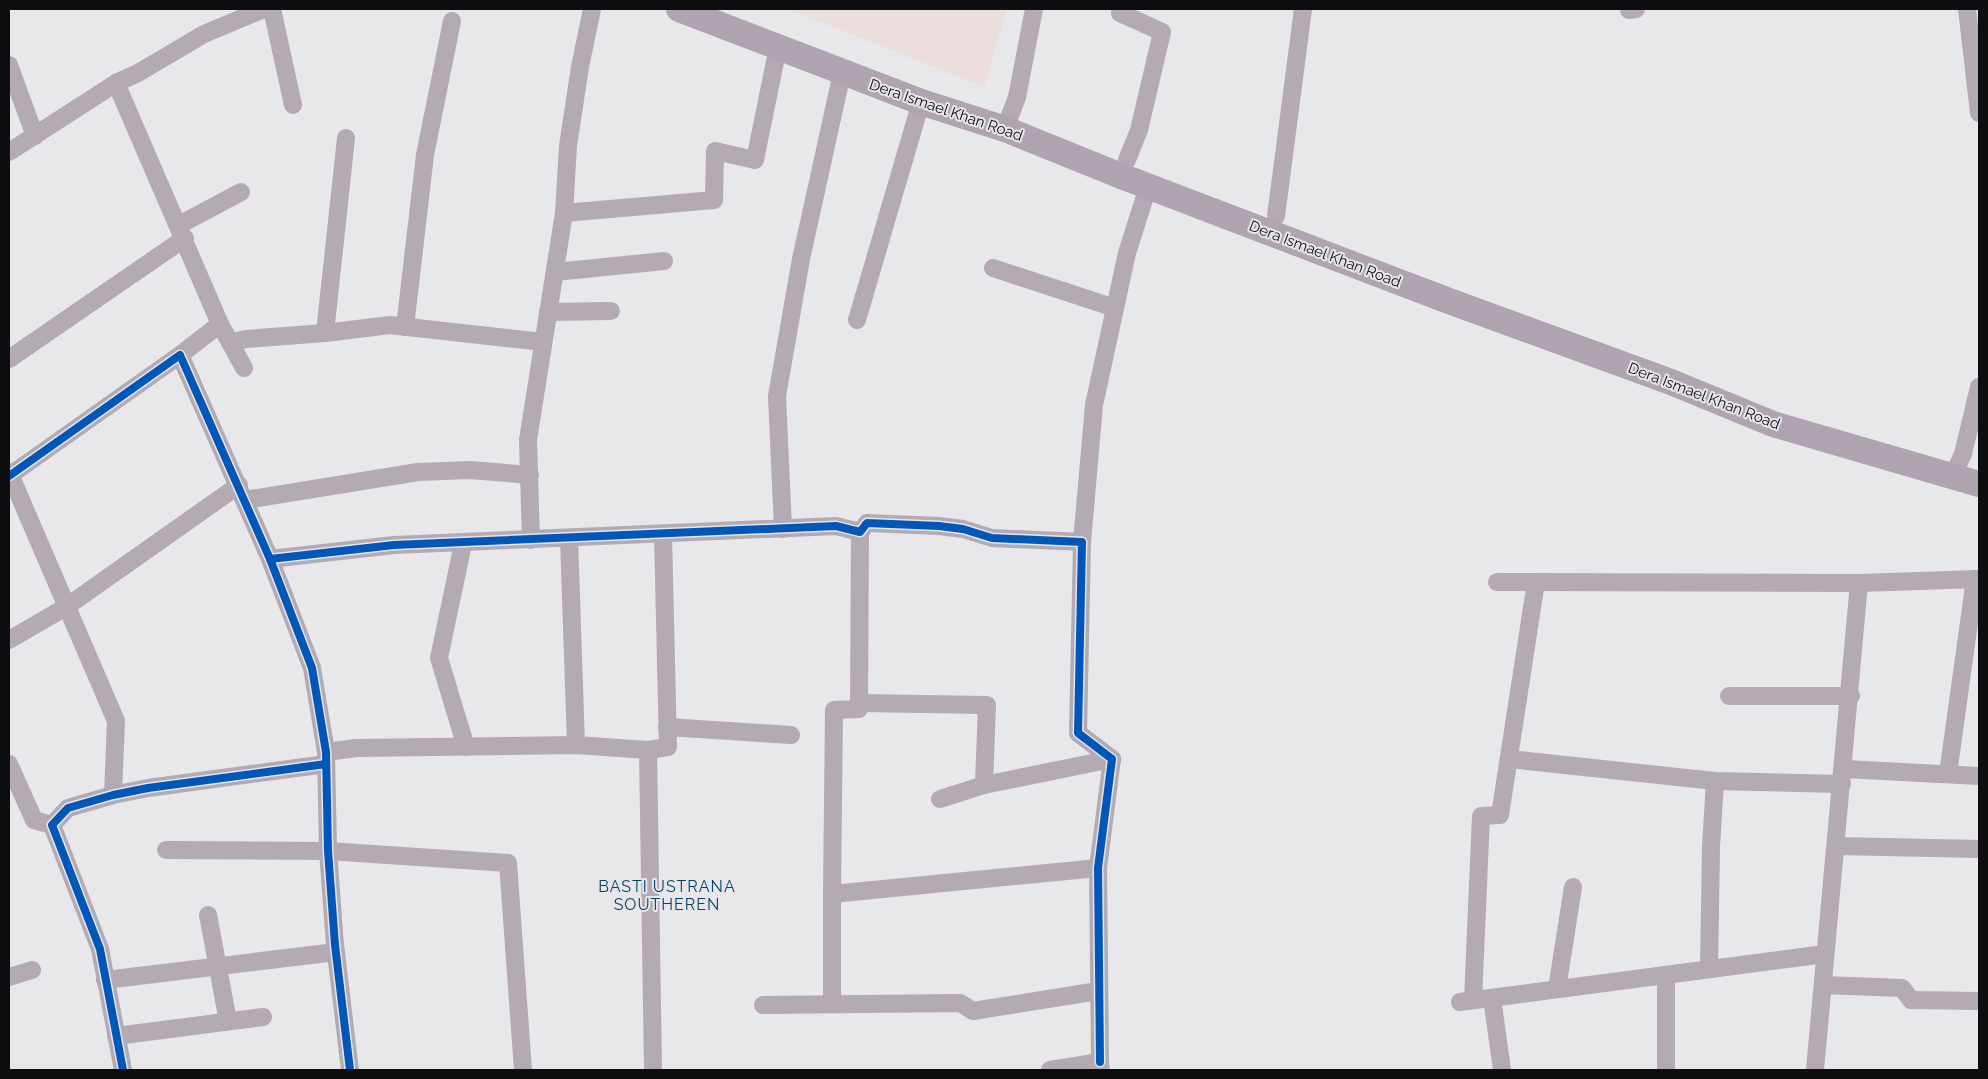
<svg xmlns="http://www.w3.org/2000/svg" width="1988" height="1079" viewBox="0 0 1988 1079" font-family="Raleway,sans-serif">
<style>
.education{fill:#eddede}
.lines{fill:none;stroke-linecap:round;stroke-linejoin:round}
.minor{stroke:#b3aab3;stroke-width:18}
.highway{stroke:#afa4af;stroke-width:26}
.cycleway-casing{stroke:#e8e6eb;stroke-width:11}
.cycleway{stroke:#0057b8;stroke-width:8}
.labels{text-anchor:middle;stroke-width:4;stroke-linejoin:round;paint-order:stroke}
.street-label{font-size:15px;fill:#0d0c0e;stroke:#e8e6eb}
.neighbourhood-label{font-size:16px;letter-spacing:1px;fill:#034464;stroke:#e8e6eb}
</style>
<rect width="100%" height="100%" fill="#e8e7ea"/>
<!-- education -->
<polygon class="education" points="788,9 1007,9 984,87"/>
<g class="lines">
<!-- minor -->
<g class="minor">
<polyline points="272,9 293,105"/>
<polyline points="1967,9 1979,113"/>
<polyline points="1629,10 1636,9"/>
<polyline points="1120,13 1162,32 1139,130 1127,160"/>
<polyline points="9,65 35,136"/>
<polyline points="116,83 220,324 244,368"/>
<polyline points="1005,129 1017,97 1034,9"/>
<polyline points="9,152 116,83 138,73 204,34 264,9"/>
<polyline points="564,213 714,200 715,151 755,160 778,47"/>
<polyline points="1276,216 1303,9"/>
<polyline points="179,225 241,192"/>
<polyline points="993,268 1115,308"/>
<polyline points="555,272 664,261"/>
<polyline points="548,312 611,311"/>
<polyline points="857,320 921,102"/>
<polyline points="405,327 425,155 452,21"/>
<polyline points="325,333 346,138"/>
<polyline points="230,343 246,339 325,333 390,325 543,342"/>
<polyline points="180,355 220,324"/>
<polyline points="9,359 185,238"/>
<polyline points="1955,471 1963,454 1979,387"/>
<polyline points="9,472 116,721 113,795"/>
<polyline points="9,476 180,355 270,559 312,668 326,752 328,851 335,945 350,1070"/>
<polyline points="245,500 418,472 470,470 530,475"/>
<polyline points="783,529 777,396 801,259 842,73"/>
<polyline points="569,538 576,745"/>
<polyline points="531,540 528,440 564,213 568,146 580,67 592,9"/>
<polyline points="1082,542 1094,405 1127,253 1148,187"/>
<polyline points="463,544 439,658 466,747"/>
<polyline points="270,559 394,545 836,526 860,532 867,523 939,526 963,529 992,538 1082,542 1078,733 1112,759 1098,868 1100,1062"/>
<polyline points="1497,582 1859,583 1979,579"/>
<polyline points="9,640 66,607 239,485"/>
<polyline points="1729,696 1851,696"/>
<polyline points="859,703 987,705 984,785"/>
<polyline points="667,727 791,735"/>
<polyline points="648,750 653,1070"/>
<polyline points="326,752 356,748 576,745 648,750 668,747 663,534"/>
<polyline points="1509,759 1715,781 1842,784"/>
<polyline points="9,764 34,820 52,825"/>
<polyline points="1844,769 1979,776"/>
<polyline points="1948,774 1975,579"/>
<polyline points="940,799 984,785 1112,759"/>
<polyline points="1836,846 1979,849"/>
<polyline points="166,850 328,851 508,863 523,1070"/>
<polyline points="832,894 834,710 859,709 860,532"/>
<polyline points="208,915 228,1021"/>
<polyline points="1709,969 1711,847 1715,781"/>
<polyline points="9,977 32,970"/>
<polyline points="105,980 336,952"/>
<polyline points="1823,985 1902,988 1911,1000 1979,1001"/>
<polyline points="1557,989 1573,887"/>
<polyline points="1492,998 1502,1070"/>
<polyline points="1473,1000 1481,816 1500,815 1536,582"/>
<polyline points="1460,1002 1825,954"/>
<polyline points="832,1003 832,894 1098,868"/>
<polyline points="763,1005 960,1003 973,1011 1098,991"/>
<polyline points="116,1036 263,1017"/>
<polyline points="123,1070 100,949 52,825 68,808 113,795 148,788 326,764"/>
<polyline points="1050,1070 1100,1062 1101,1070"/>
<polyline points="1666,1070 1666,975"/>
<polyline points="1815,1070 1859,583"/>
</g>
<!-- highway -->
<polyline class="highway" points="679,9 921,102 1005,129 1121,176 1449,301 1671,382 1773,424 1979,484"/>
<defs>
<g id="cycleway">
<polyline points="9,476 180,355 270,559 312,668 326,752 328,851 335,945 350,1070"/>
<polyline points="270,559 394,545 836,526 860,532 867,523 939,526 963,529 992,538 1082,542 1078,733 1112,759 1098,868 1100,1062"/>
<polyline points="123,1070 100,949 52,825 68,808 113,795 148,788 326,764"/>
</g>
</defs>
<!-- cycleway casing -->
<use href="#cycleway" class="cycleway-casing"/>
<!-- cycleway -->
<use href="#cycleway" class="cycleway"/>
</g>
<g class="labels">
<!-- street labels -->
<g class="street-label">
<text transform="translate(946 110) rotate(19)" y="5">Dera Ismael Khan Road</text>
<text transform="translate(1325 254) rotate(21)" y="5">Dera Ismael Khan Road</text>
<text transform="translate(1704 396) rotate(21)" y="5">Dera Ismael Khan Road</text>
</g>
<!-- neighbourhood labels -->
<g class="neighbourhood-label">
<text x="667" y="892">BASTI USTRANA<tspan x="667" dy="18">SOUTHEREN</tspan></text>
</g>
</g>
<!-- border -->
<rect width="1988" height="1079" fill="none" stroke="#0d0c0e" stroke-width="20"/>
</svg>
